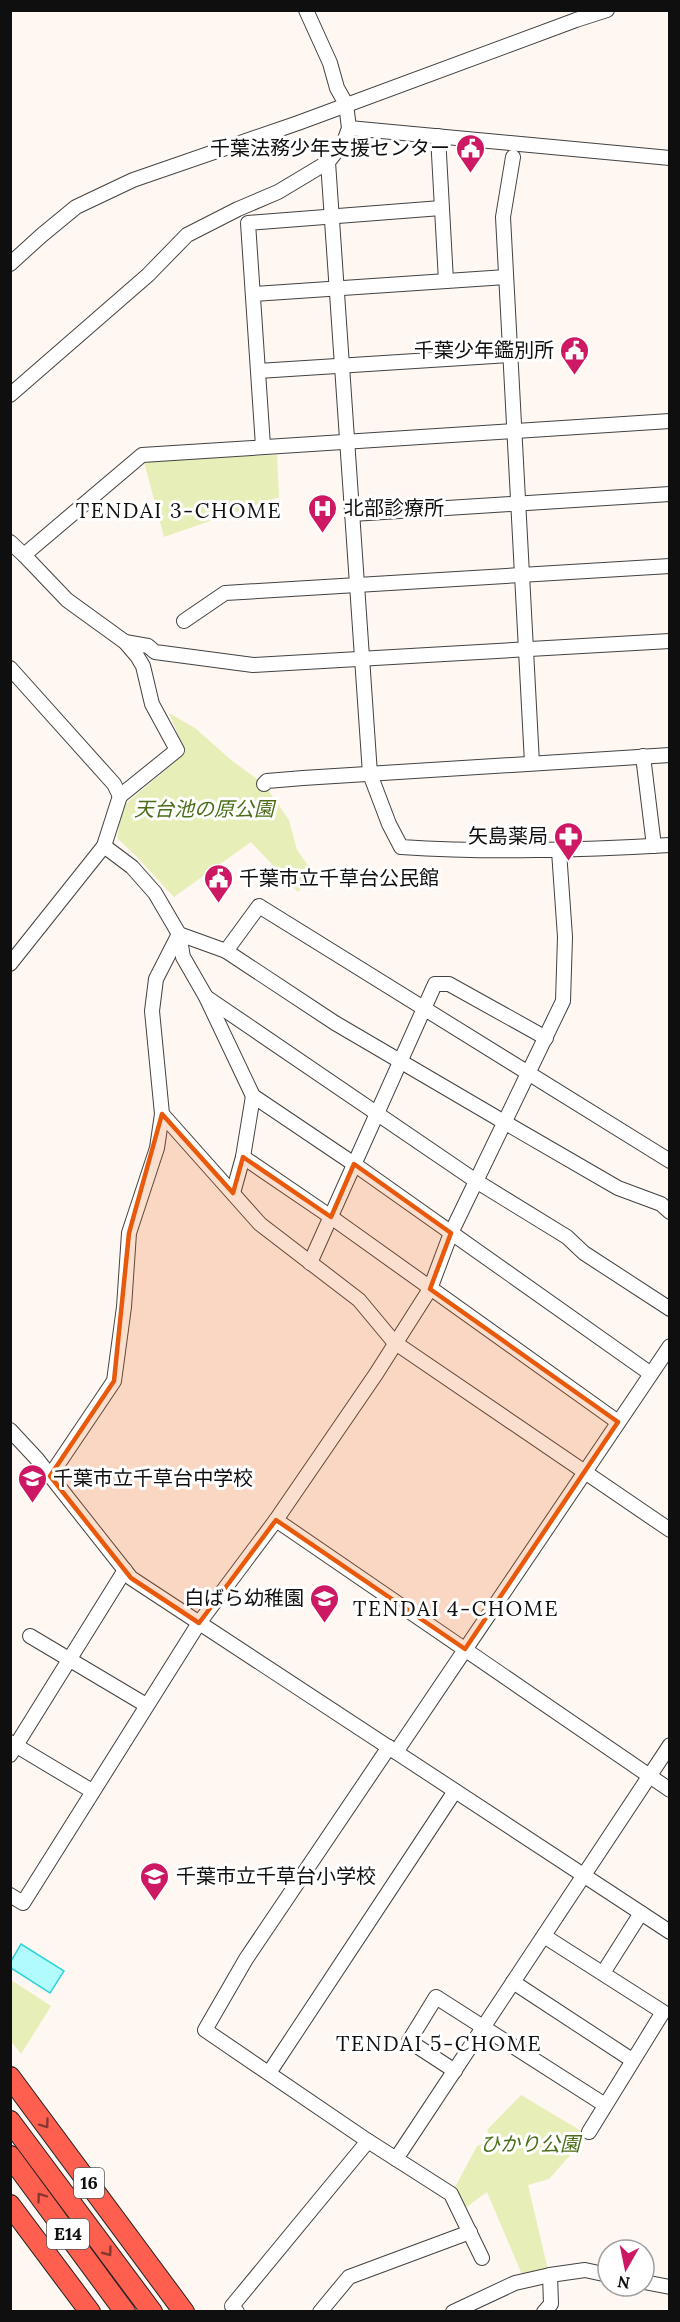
<svg xmlns="http://www.w3.org/2000/svg" width="680" height="2322" viewBox="0 0 680 2322" font-family="Lora,'Noto Sans JP',serif">
<style>
.green{fill:#e8eeb7}
.water{fill:#b1fbfc;stroke:#31d4da;stroke-width:1.5}
.lines{fill:none;stroke-linecap:round;stroke-linejoin:round}
.minor-casing{stroke:#424242;stroke-width:16}
.highway-casing{stroke:#202020;stroke-width:22}
.minor{stroke:#fff;stroke-width:14}
.highway{stroke:#ff5f4f;stroke-width:20}
.oneway{stroke:#87372f}
.marked{fill:#e8590c;fill-opacity:0.2;stroke:#e8590c;stroke-width:4.5;stroke-linejoin:round}
.labels{text-anchor:middle;stroke-width:6;stroke-linejoin:round;paint-order:stroke}
.shield{fill:#fff;stroke:#575757;stroke-width:1.5}
.shield-label{font-size:18px;font-weight:bold;fill:#0f0f0f}
.poi-label{font-size:20px;fill:#0f0f0f;stroke:#fff;text-anchor:end}
.park-label{font-size:20px;font-style:italic;fill:#4a6e18;stroke:#fff}
.neighbourhood-label{font-size:21px;letter-spacing:1.5px;fill:#0f0f0f;stroke:#fff}
</style>
<rect width="100%" height="100%" fill="#fff7f1"/>
<!-- green -->
<g class="green">
<polygon points="277,455 279,497 164,537 144,462 156,459"/>
<polygon points="169,713 195,728 231,760 264,784 289,820 297,850 312,871 308,881 298,892 251,842 174,897 136,856 117,838 123,806 183,755 184,749"/>
<polygon points="11,1980 51,2006 21,2054 11,2041"/>
<polygon points="521,2095 588,2135 549,2179 528,2185 548,2270 523,2277 487,2192 465,2208 454,2189 477,2146 493,2140 487,2130"/>
</g>
<!-- water -->
<polygon class="water" points="21,1944 64,1971 50,1993 11,1968 11,1961"/>
<g class="lines">
<defs>
<g id="minor">
<path d="M306,10L330,63L337,88L346,104L349,128L344,142L328,162L370,774L389,824L401,847C491,853 580,850 670,845"/>
<polyline points="349,128 670,158"/>
<polyline points="438,136 446,281"/>
<polyline points="513,157 503,217 532,763"/>
<polyline points="10,264 42,235 76,207 133,180 298,123 576,20 607,10"/>
<polyline points="253,294 506,277"/>
<polyline points="258,371 510,355"/>
<polyline points="10,395 148,275 187,235 238,209 278,192 328,162"/>
<polyline points="263,446 248,223 441,208"/>
<polyline points="352,514 670,494"/>
<polyline points="10,542 24,555"/>
<polyline points="184,621 225,593 670,566"/>
<polyline points="125,642 148,646 155,652 253,665 670,641"/>
<polyline points="10,668 114,784 120,796"/>
<polyline points="643,756 654,846"/>
<polyline points="264,784 267,781 303,778 670,755"/>
<polyline points="104,846 132,867 155,893 179,934 226,951 335,1023 504,1122 618,1188 661,1204 670,1212"/>
<polyline points="179,934 183,957 206,997 253,1096 354,1164 651,1374"/>
<polyline points="226,951 259,906 670,1161"/>
<polyline points="10,964 104,846 120,796 177,750 152,704 143,666 137,656 125,642 67,600 24,555 142,455 670,421"/>
<polyline points="206,997 476,1181 567,1237 584,1253 670,1309"/>
<polyline points="162,1114 260,1224 359,1300 394,1342 670,1530"/>
<polyline points="243,1157 331,1217 618,1422"/>
<polyline points="233,1193 243,1157 253,1096"/>
<polyline points="310,1263 435,984 449,984 546,1038"/>
<polyline points="10,1430 37,1459 131,1578 670,1932"/>
<polyline points="50,1476 114,1381 124,1307 129,1233 157,1148 162,1114 152,1011 156,979 179,934"/>
<polyline points="276,1520 670,1790"/>
<polyline points="30,1636 146,1705"/>
<polyline points="10,1742 92,1791"/>
<polyline points="389,1747 246,1959 205,2030 368,2141 451,2194 482,2258"/>
<polyline points="396,1752 670,1346"/>
<polyline points="10,1755 125,1570"/>
<polyline points="10,1895 23,1903 199,1623 276,1520 376,1374 430,1289 451,1233 563,1001 565,937 559,851"/>
<polyline points="544,1936 663,2012 589,2132"/>
<polyline points="603,1973 641,1913"/>
<polyline points="513,1982 632,2060"/>
<polyline points="455,2071 409,2041 436,1997 605,2105"/>
<polyline points="269,2073 455,1791"/>
<polyline points="396,2159 670,1745"/>
<polyline points="644,2282 670,2287"/>
<polyline points="237,2312 232,2306 368,2141"/>
<polyline points="320,2312 349,2277 470,2232"/>
<polyline points="453,2312 515,2283 550,2275 585,2270 608,2275"/>
<polyline points="544,2312 551,2304 550,2275"/>
</g>
<g id="highway">
<polyline points="10,2077 184,2312"/>
<polyline points="10,2121 152,2312"/>
<polyline points="10,2156 125,2312"/>
<polyline points="10,2205 90,2312"/>
</g>
</defs>
<!-- minor casing -->
<use href="#minor" class="minor-casing"/>
<!-- highway casing -->
<use href="#highway" class="highway-casing"/>
<!-- minor -->
<use href="#minor" class="minor"/>
<!-- highway -->
<use href="#highway" class="highway"/>
</g>
<!-- one-way arrows -->
<defs><path id="oneway-chevron" d="M-2-3.5L2.5 0L-2 3.5" fill="none" stroke-width="1.6" stroke-linecap="round" stroke-linejoin="round" transform="scale(1.5)"/></defs>
<g class="oneway">
<use href="#oneway-chevron" transform="translate(45 2124) rotate(54)"/>
<use href="#oneway-chevron" transform="translate(41 2197) rotate(-126)"/>
<use href="#oneway-chevron" transform="translate(108 2252) rotate(53)"/>
</g>
<!-- marked area -->
<path class="marked" d="M162,1114L233,1193L243,1157L331,1217L354,1164L451,1233L430,1289L618,1422L465,1649L276,1520L199,1623L131,1578L50,1476L114,1381L129,1233Z"/>
<!-- icons -->
<defs>
<symbol id="civic-pin" viewBox="-11 -11 22 30"><path d="M0 17L-7.5 6A9.5 9.5 0 1 1 7.5 6Z" fill="#cd1964" stroke="#fff"/><path d="M-.6-6.5H3V-4.5H.6V-3L4-1V1h2V6H-6V1h2V-1L-.6-3ZM-1.2 2.5V6h2.4V2.5Z" fill="#fff"/></symbol>
<symbol id="hospital-pin" viewBox="-11 -11 22 30"><path d="M0 17L-7.5 6A9.5 9.5 0 1 1 7.5 6Z" fill="#cd1964" stroke="#fff"/><path d="M-5-5h3v3.5h4V-5h3V5h-3V1.5h-4V5h-3Z" fill="#fff"/></symbol>
<symbol id="pharmacy-pin" viewBox="-11 -11 22 30"><path d="M0 17L-7.5 6A9.5 9.5 0 1 1 7.5 6Z" fill="#cd1964" stroke="#fff"/><path d="M-2-6h4v4h4v4h-4v4h-4v-4h-4v-4h4Z" fill="#fff"/></symbol>
<symbol id="school-pin" viewBox="-11 -11 22 30"><path d="M0 17L-7.5 6A9.5 9.5 0 1 1 7.5 6Z" fill="#cd1964" stroke="#fff"/><path d="M0-5L7-2L0 1L-7-2ZM-4 1L0 2.5L4 1V4Q0 6-4 4Z" fill="#fff"/></symbol>
</defs>
<g fill-rule="evenodd">
<use href="#civic-pin" x="454" y="132" width="33" height="45"/>
<use href="#civic-pin" x="558" y="334" width="33" height="45"/>
<use href="#hospital-pin" x="306" y="492" width="33" height="45"/>
<use href="#pharmacy-pin" x="552" y="820" width="33" height="45"/>
<use href="#civic-pin" x="202" y="862" width="33" height="45"/>
<use href="#school-pin" x="16" y="1462" width="33" height="45"/>
<use href="#school-pin" x="308" y="1582" width="33" height="45"/>
<use href="#school-pin" x="138" y="1860" width="33" height="45"/>
</g>
<g class="labels">
<!-- shield labels -->
<g class="shield">
<rect x="74" y="2168" width="30" height="30" rx="4.5"/>
<rect x="47" y="2219" width="42" height="30" rx="4.5"/>
</g>
<g class="shield-label">
<text x="89" y="2189">16</text>
<text x="68" y="2240">E14</text>
</g>
<!-- poi labels -->
<g class="poi-label">
<text x="450" y="155">千葉法務少年支援センター</text>
<text x="554" y="357">千葉少年鑑別所</text>
<text x="344" y="515" text-anchor="start">北部診療所</text>
<text x="548" y="843">矢島薬局</text>
<text x="239" y="885" text-anchor="start">千葉市立千草台公民館</text>
<text x="53" y="1485" text-anchor="start">千葉市立千草台中学校</text>
<text x="304" y="1605">白ばら幼稚園</text>
<text x="176" y="1883" text-anchor="start">千葉市立千草台小学校</text>
</g>
<!-- park labels -->
<g class="park-label">
<text x="204" y="816">天台池の原公園</text>
<text x="530" y="2151">ひかり公園</text>
</g>
<!-- neighbourhood labels -->
<g class="neighbourhood-label">
<text x="179" y="518">TENDAI 3-CHOME</text>
<text x="456" y="1616">TENDAI 4-CHOME</text>
<text x="439" y="2051">TENDAI 5-CHOME</text>
</g>
</g>
<!-- border -->
<rect width="680" height="2322" fill="none" stroke="#0f0f0f" stroke-width="24"/>
<!-- north arrow -->
<g transform="translate(626 2268) rotate(189)"><circle r="28" fill="#ffffff" stroke="#9f9f9f" stroke-width="1.5"/>
<path d="M0-4.5L10 22L0 15L-10 22Z" fill="#cd1964"/>
<text y="-9" font-size="16" font-weight="bold" text-anchor="middle" fill="#0f0f0f">N</text>
</g>
</svg>
